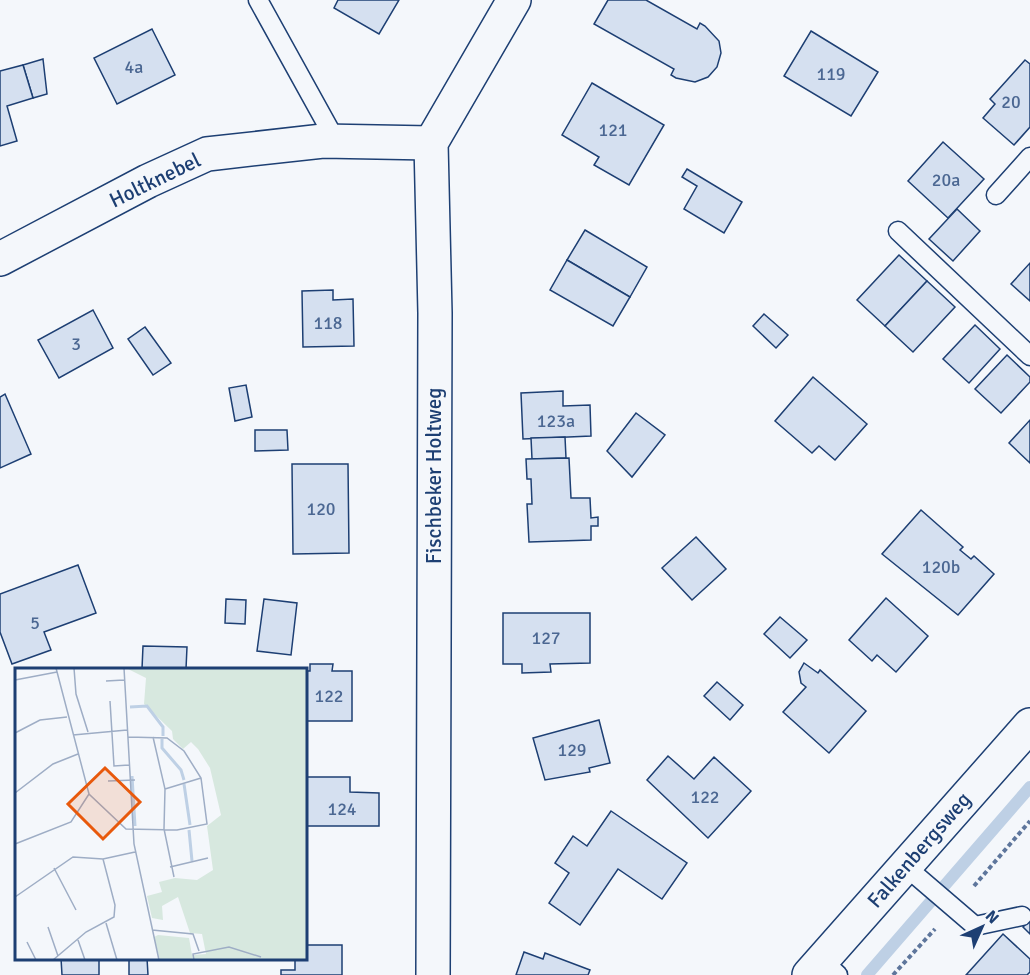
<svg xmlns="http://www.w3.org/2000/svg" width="1030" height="975" viewBox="0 0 1030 975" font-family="Signika,sans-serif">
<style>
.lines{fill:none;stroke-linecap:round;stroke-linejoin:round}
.stream{stroke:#bed0e5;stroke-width:12}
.building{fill:#d5e0f0;stroke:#1d3f73;stroke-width:1.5}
.lane-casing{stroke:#1d3f73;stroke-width:21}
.street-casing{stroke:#1d3f73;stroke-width:36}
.secondary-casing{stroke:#1d3f73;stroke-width:36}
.path{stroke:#5e769c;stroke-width:4;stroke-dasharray:4.5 3;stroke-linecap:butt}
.lane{stroke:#f4f7fb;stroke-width:18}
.street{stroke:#f4f7fb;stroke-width:33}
.secondary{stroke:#f4f7fb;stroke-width:33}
.labels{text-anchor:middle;stroke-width:4.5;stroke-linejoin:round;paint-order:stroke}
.number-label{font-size:18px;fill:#4b6792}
.street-label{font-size:21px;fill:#1d3f73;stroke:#f4f7fb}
.inset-river{fill:none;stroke:#bed0e5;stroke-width:3}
.inset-road{fill:none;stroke:#9eadc5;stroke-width:1.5}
.view{fill:#e8590c;fill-opacity:0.15;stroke:#e8590c;stroke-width:3}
.inset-edge{fill:none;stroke:#1d3f73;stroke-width:3}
</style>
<rect width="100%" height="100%" fill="#f4f7fb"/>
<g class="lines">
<!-- stream -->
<polyline class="stream" points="867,975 1030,787"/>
</g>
<!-- building -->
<g class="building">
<polygon points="338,0 399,0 379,34 334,8"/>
<polygon points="608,0 646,0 697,29 700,23 705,26 719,41 721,53 717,67 708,77 695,82 676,78 671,75 674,69 594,24"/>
<polygon points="152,29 175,75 117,104 94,58"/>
<polygon points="811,31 878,72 851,116 784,76"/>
<polygon points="43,59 47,94 33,98 23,65"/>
<polygon points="1025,60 1030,64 1030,127 1014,145 983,118 995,104 990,99"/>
<polygon points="23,65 33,98 7,106 17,141 0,146 0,71"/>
<polygon points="592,83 664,125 629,185 594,165 599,157 562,135"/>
<polygon points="943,142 984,179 948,218 908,181"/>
<polygon points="687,169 742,202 724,233 684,209 697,186 682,177"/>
<polygon points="957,209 980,231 953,261 929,239"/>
<polygon points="585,230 647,267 630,297 567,260"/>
<polygon points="899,255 927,281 885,326 857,300"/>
<polygon points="567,260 630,297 613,326 550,290"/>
<polygon points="1030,263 1030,301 1011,284"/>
<polygon points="927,281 955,307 913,352 885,326"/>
<polygon points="333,290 333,300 353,299 354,346 303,347 302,291"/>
<polygon points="93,310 113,348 59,378 38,340"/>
<polygon points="764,314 788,335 776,348 753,326"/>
<polygon points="975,325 1000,349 969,383 943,359"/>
<polygon points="145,327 171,363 153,375 128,339"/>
<polygon points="1007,355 1030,377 1030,382 1001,413 975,389"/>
<polygon points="813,377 867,424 835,460 819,446 812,453 775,421"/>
<polygon points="246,385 252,417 235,421 229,388"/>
<polygon points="563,391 563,406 590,405 591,436 523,439 521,393"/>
<polygon points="5,394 31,454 0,468 0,397"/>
<polygon points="636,413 665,435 632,477 607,451"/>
<polygon points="1030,420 1030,463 1009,443"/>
<polygon points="255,430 287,430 288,450 255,451"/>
<polygon points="565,437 566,458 532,459 531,438"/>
<polygon points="569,458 571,498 590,498 591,518 598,517 598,526 591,526 591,540 529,542 527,504 532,504 531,479 527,479 526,459"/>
<polygon points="292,464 348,464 349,553 293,554"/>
<polygon points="921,510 963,547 960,550 971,559 974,556 994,574 958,615 882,554"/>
<polygon points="696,537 726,569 692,600 662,568"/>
<polygon points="78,565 96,613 44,632 51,650 12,664 0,632 0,594"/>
<polygon points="886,598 928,636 896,672 877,655 872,661 849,640"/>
<polygon points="226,599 246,600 245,624 225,623"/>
<polygon points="264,599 297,603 291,655 257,651"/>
<polygon points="503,613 590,613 590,663 550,664 551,672 522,673 522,664 503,664"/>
<polygon points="780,617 807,640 790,658 764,634"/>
<polygon points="143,646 187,647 186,669 142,669"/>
<polygon points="804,663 818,673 820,670 866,711 829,753 783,712 806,687 801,683 799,672"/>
<polygon points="310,664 333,664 332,671 352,671 352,721 306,721 306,671 310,671"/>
<polygon points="717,682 743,705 730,720 704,696"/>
<polygon points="599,720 610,763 589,768 590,772 545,780 533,738"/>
<polygon points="668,756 694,779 714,757 751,791 708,838 647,780"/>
<polygon points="306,777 350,777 350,792 379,793 379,826 306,826"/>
<polygon points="611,811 687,863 662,899 618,869 580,925 549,903 569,873 555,863 573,836 587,846"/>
<polygon points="1030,920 1030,934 1023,927"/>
<polygon points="1003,934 1030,959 1030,972 1027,975 966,975"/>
<polygon points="306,945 342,945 342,975 281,975 281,970 295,970 295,958 306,958"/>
<polygon points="524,952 543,959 545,953 590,970 588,975 516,975"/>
<polygon points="61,958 99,958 99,975 62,975"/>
<polygon points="129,958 147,958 148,975 129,975"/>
</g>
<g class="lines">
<defs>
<g id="lane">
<polyline points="258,0 336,141"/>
<polyline points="996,195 1030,157"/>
<polyline points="898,231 1030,356"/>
<polyline points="905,866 975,926 1022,916"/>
<polyline points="822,960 838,975"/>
</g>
<g id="street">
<polyline points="0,259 148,181 207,154 323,141 431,143"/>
<polyline points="433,975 435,313 431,143 514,0"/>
</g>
<polyline id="secondary" points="809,975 1030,725"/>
</defs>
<!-- lane casing -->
<use href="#lane" class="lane-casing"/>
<!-- street casing -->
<use href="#street" class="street-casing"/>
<!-- secondary casing -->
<use href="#secondary" class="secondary-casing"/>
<!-- path -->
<g class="path">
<polyline points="974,886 1030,821"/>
<polyline points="893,975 935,929"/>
</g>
<!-- lane -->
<use href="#lane" class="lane"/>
<!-- street -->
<use href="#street" class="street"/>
<!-- secondary -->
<use href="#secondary" class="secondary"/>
</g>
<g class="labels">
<!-- number labels -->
<g class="number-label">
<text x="134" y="73">4a</text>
<text x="831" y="80">119</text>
<text x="1011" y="108">20</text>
<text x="613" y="136">121</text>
<text x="946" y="186">20a</text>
<text x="328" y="329">118</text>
<text x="76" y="350">3</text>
<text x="556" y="427">123a</text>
<text x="321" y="515">120</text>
<text x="941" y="573">120b</text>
<text x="35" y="629">5</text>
<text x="546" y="644">127</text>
<text x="329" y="702">122</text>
<text x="572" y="756">129</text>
<text x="705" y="803">122</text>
<text x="342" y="815">124</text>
</g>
<!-- street labels -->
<g class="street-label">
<text transform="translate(155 180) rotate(-26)" y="7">Holtknebel</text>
<text transform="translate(434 476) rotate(-90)" y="7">Fischbeker Holtweg</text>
<text transform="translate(919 850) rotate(-49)" y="7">Falkenbergsweg</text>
</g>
</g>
<!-- overview -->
<g transform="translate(15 668)">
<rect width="292" height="292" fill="#f4f7fb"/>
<path d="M111,0H292V292H145L139,269L143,267L174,270L177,287L191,286L187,266L175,265L163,229L147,238L148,252L137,250L132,228L147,224L144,214L160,210L182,212L198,202L192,158L206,147L195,100L183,81L176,74L168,81L158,71L157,63L129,36L131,10Z" fill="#d7e8df"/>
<path class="inset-river" d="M115,39L132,38L148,59V68M147,71V80L166,102L169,112M117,108L120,158M169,116L175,157M174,162L177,193"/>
<path class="inset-road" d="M41,0L74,126L111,161L162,162L192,156L186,110L169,83L152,70L113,69M59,0L61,26L73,64M109,0L119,176L144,292M0,12L42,4M91,13L109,12M95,33L99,98L114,97M0,65L25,52L52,49M58,67L112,62M138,69L150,121L149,161L159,209M93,113L120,112M150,121L186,110M0,125L38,96L63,86M0,176L56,154L74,126M155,199L193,190M39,200L61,242M0,229L58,189L88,191L120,184M91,255L102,292M33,259L43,288M137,262L178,266L184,283M63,272L70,292M12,274L21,292M38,292L71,264L99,249L100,237L88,191M179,292L178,286L214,279L246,289"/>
<path class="view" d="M90,100L125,134L88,171L53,136Z"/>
<rect width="292" height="292" class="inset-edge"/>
</g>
<!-- north arrow -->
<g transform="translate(982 927) rotate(45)" stroke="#f4f7fb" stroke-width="4.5" paint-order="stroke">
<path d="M0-4.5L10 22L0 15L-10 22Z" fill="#1d3f73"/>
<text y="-9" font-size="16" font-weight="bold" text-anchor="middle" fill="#1d3f73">N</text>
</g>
</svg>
